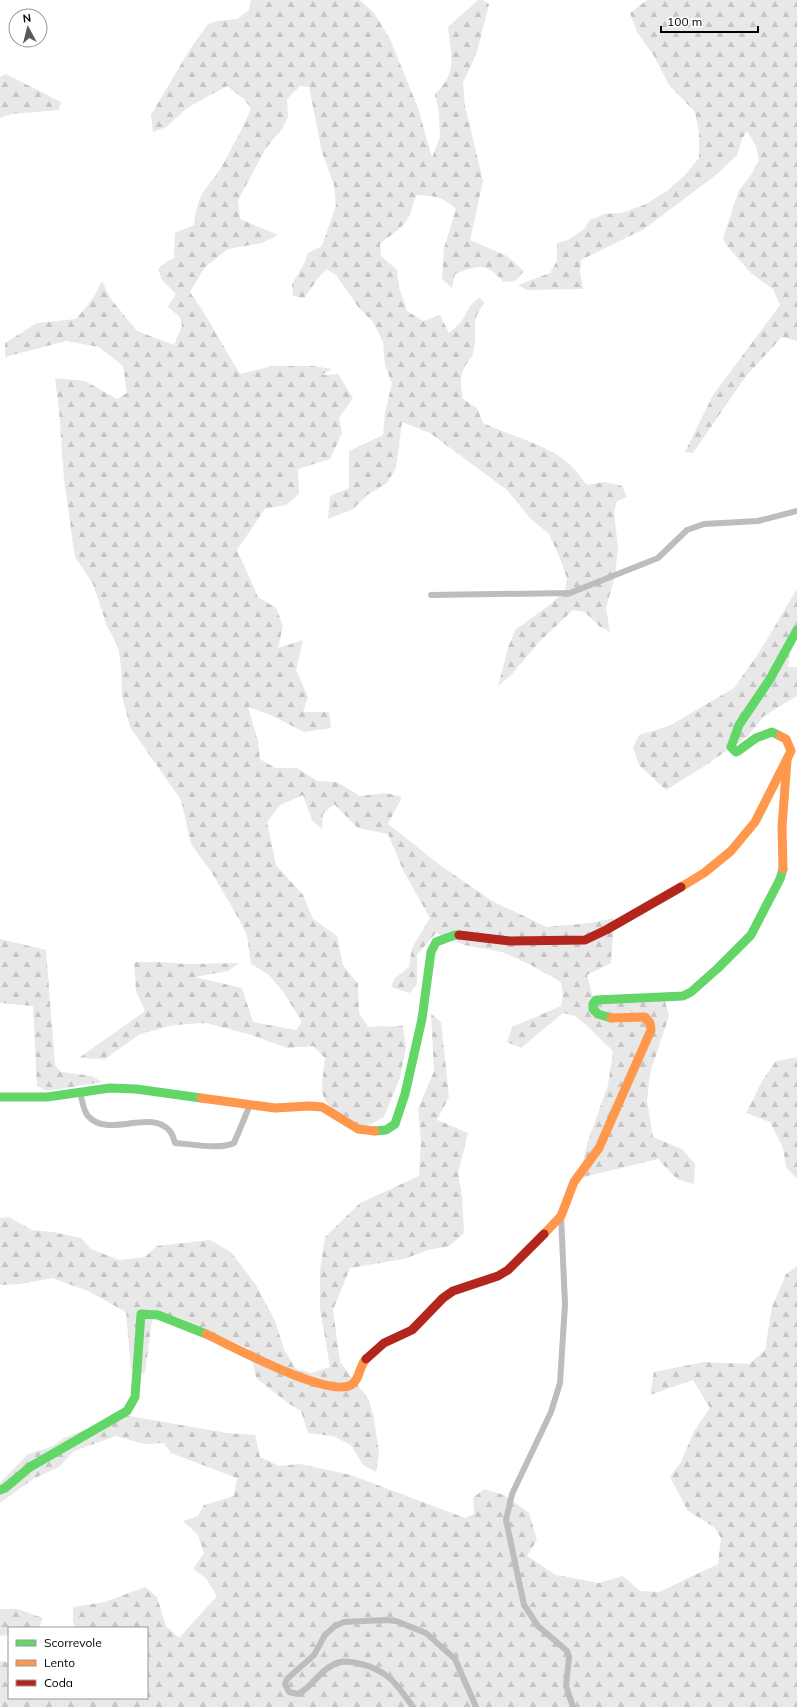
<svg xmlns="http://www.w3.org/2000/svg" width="797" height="1707" viewBox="0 0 797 1707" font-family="Mulish,sans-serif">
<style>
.forest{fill:url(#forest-firs)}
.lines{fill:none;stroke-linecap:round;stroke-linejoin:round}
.street{stroke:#bdbdbd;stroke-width:6}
.fast{stroke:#63d668;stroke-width:9}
.slow{stroke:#ff974d;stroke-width:9}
.jam{stroke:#b3261e;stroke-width:9}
</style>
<defs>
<pattern id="forest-firs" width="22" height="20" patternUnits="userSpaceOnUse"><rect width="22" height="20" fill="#e8e8e8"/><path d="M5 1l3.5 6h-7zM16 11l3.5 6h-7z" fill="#c5c5c5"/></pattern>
</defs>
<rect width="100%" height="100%" fill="#fff"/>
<!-- forest -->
<g class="forest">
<path d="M251,0H360L374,13L390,39L418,108L432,158L440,137L439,113L435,94C458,73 451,56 448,27L478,0H483L489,4L477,52L463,83L465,106L483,181L470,240L507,256L524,271L515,281L503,282C486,261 477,266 455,274L452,288L442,279L444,248L456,209C442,196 435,196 417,195C412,202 413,211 408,218C402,229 390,235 380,244L381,256L397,270L399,287L407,311L423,321L440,315L449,333L462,321L470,306L479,297L485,303C468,322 479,331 473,353C472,358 468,361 465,366C459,377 461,387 463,399L477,408L483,423C510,436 543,443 567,462C575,468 581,478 587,485L605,482L622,486L627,497L617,501L614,512L618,548L615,576L606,608L610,632L599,626L585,612L573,610L539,642L512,674L498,686L508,648L515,630L552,603L565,590L567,578L559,556L549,534L530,518L507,490L430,433L402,422L396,468L387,483L367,495L353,509L328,519L330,496L349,488V451L383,435L385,413L392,383L385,366L383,342L373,322L359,308L336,275L326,269L316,281L304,298L293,296L292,284L304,264L308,253L322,246L336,205L334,185L322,152L309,87L300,86L287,99L288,117L282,129L266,148L238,200L240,219L278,235L262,243L228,249L205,267L190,292C209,318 223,347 240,374L272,366H312L332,369L322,375L338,374L353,398L339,418L342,433L330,459L298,469L299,494L286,505L265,509L237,550L258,597L276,608L283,626L278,648L303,640L296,670L308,697L303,712H329L331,728L304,732L271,715L248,707L258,741L260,759L275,768H297L317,781L337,782L360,796L386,793L402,797L388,824L440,865L492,901L547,927L590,923L614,918L611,963L587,975L594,1001H665L669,1016L650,1073L647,1101L653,1137L682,1149L695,1164L694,1184L677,1179L658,1159L579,1178L588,1141L608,1085L613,1051L587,1026L575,1016L563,1013L521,1048L507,1042L512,1027L561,1006L563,994L561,982L529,964L502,952L464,945L436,933L417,955V984L410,993L391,987L394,979L409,967L412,948L430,918L404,872L388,834L358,828L334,804L323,814L322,829L312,820L303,795L280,805L267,822L276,865L303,895L313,919L337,936L343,965L358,984L359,1013L368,1027L403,1026L406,1047L400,1078L384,1117C379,1119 373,1124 367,1125C353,1128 330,1111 324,1098C320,1090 324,1068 325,1058L313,1046L288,1048L248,1034L206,1023L174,1025L140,1034L105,1059L79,1058L145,1011L136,991L134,962H162L186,964L239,963L228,971L195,977L242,988L253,1022L296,1030L302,1022L284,993L269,975L251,964L247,936L240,921L212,873L191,844L181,800L130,727L122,695L121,665L118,647L107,626L93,584L75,557L64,480L59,409L55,378L85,381L117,399L127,393L123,366L99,347L66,341L5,357V343L37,323L76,319L94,297L102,281L110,298L137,331L174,345L182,326L180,317L168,307L176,294L162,280L158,269L166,262L174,258L175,233L194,225C195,215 198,199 204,191C210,182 217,175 222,166C232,147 243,129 251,108L244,99L227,86L187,108L166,127L153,132L151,115L190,49L208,24L218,21L237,19L249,10Z"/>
<polygon points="647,0 797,0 797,341 782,337 746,376 693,453 685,452 713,395 780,305 773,289 751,273 727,246 723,238 739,190 751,175 759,160 756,146 747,131 742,139 737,155 716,175 644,229 581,260 580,272 583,289 527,290 518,285 550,273 557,261 557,243 568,240 584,229 590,220 604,214 621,213 644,205 667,191 684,176 699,158 699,133 695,112 669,85 654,56 637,32 630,13"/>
<polygon points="6,74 61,102 59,110 11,114 0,118 0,77"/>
<polygon points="797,589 797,638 790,652 788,667 797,667 797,696 764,716 748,736 703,767 666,790 639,765 633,747 639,735 669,726 734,688 760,651"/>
<polygon points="0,939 46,950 55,1065 61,1072 92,1076 102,1082 47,1091 37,1086 33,1006 0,1003"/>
<polygon points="431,1014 441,1022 449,1097 437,1120 468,1133 458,1173 462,1196 464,1233 449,1246 428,1250 404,1259 350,1268 333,1310 340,1362 369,1400 374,1418 379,1454 376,1472 363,1465 351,1445 333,1436 308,1433 301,1411 288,1403 256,1378 250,1349 174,1316 153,1313 145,1373 142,1374 131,1369 126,1312 88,1291 52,1278 20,1284 0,1285 0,1218 9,1217 32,1230 53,1232 81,1238 91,1249 119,1260 145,1257 157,1246 210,1240 231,1252 256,1285 275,1321 284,1349 295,1368 311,1373 330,1367 320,1309 320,1271 325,1237 360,1203 419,1176 421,1141 418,1109 434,1071"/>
<polygon points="797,1057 797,1179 786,1167 783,1148 770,1122 746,1113 762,1081 776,1061"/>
<polygon points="797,1266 797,1707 0,1707 0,1661 9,1662 9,1698 147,1698 147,1628 76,1628 73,1623 73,1607 105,1602 145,1587 157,1597 166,1626 179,1638 217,1596 206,1578 193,1569 204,1553 198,1535 183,1521 198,1516 204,1505 234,1496 237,1478 171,1453 164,1443 144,1444 116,1436 74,1451 59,1467 33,1479 0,1503 0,1483 28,1454 51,1447 64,1438 123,1415 227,1433 255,1435 260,1457 279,1466 300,1464 351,1475 465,1518 474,1514 473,1498 484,1489 504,1495 529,1513 537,1540 527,1556 556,1575 599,1583 623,1576 640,1591 659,1592 718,1564 721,1538 714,1527 688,1511 670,1477 681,1462 694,1431 710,1408 693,1380 650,1395 654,1372 704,1362 749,1364 765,1350 772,1307 786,1274"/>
<polygon points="0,1609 18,1609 43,1618 39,1628 9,1628 9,1635 0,1636"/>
</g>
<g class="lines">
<!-- street -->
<g class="street">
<polyline points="431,595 570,593 658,558 687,530 704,524 758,521 797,511"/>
<path d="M80,1092C82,1099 83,1110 88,1116C108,1139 151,1108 170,1131C172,1134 174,1139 175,1143C192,1144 220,1150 234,1143L250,1105"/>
<polyline points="561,1216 565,1304 560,1383 551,1412 512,1494 506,1520 524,1605 538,1626 567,1651 569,1657 566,1686 573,1707"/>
<path d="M413,1707C396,1683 388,1670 357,1663C348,1661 339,1660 331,1666C318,1673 311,1688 298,1694L289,1692L285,1684L287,1679L314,1655L325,1635L335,1626L344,1622L385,1620L396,1621L426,1633L455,1659L476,1707"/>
</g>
<!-- fast -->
<g class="fast">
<polyline points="780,736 772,732 756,738 738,751 736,752 731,747 739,725 770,679 797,630"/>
<polyline points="611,1018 598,1014 593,1009 593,1004 596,1000 683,996 691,992 717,969 751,935 780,879 783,869"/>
<polyline points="0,1097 47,1097 110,1088 136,1089 201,1098"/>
<polyline points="375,1131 386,1130 395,1124 405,1094 422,1019 431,952 436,942 455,935 459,935"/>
<polyline points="0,1490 5,1488 30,1467 127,1411 135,1397 141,1314 158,1315 206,1334"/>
</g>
<!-- slow -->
<g class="slow">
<polyline points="783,869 782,827 787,760"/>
<polyline points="681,887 704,873 731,851 755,822 791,751 786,739 780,736"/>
<polyline points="201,1098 275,1108 309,1106 322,1107 358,1129 375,1131"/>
<polyline points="544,1234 561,1216 574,1182 599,1148 651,1030 650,1023 645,1017 611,1018"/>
<path d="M206,1334C232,1346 327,1398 351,1385C360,1380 359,1366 366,1359"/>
</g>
<!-- jam -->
<g class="jam">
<polyline points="459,935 510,941 585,940 606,930 681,887"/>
<polyline points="366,1359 384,1343 412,1330 443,1298 453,1291 498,1276 508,1270 544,1234"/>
</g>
</g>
<!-- legend -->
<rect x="8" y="1627" width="140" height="72" fill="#ffffff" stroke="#999999"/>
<rect x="16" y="1640" width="20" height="6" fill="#63d668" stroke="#999999"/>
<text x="44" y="1647" font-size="12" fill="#000000">Scorrevole</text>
<rect x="16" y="1660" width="20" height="6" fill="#ff974d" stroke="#999999"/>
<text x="44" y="1667" font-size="12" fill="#000000">Lento</text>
<rect x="16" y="1680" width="20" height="6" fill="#b3261e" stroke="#999999"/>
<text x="44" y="1687" font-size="12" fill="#000000">Coda</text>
<!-- north arrow -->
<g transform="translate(28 28) rotate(353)"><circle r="19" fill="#ffffff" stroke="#999999"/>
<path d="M0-3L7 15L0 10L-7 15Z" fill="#595959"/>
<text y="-6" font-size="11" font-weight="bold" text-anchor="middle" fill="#000000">N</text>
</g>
<!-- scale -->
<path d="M661 26v6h97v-6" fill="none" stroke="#000000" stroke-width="2"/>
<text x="667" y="26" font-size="12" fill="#000000" stroke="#ffffff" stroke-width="3" paint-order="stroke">100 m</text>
</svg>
